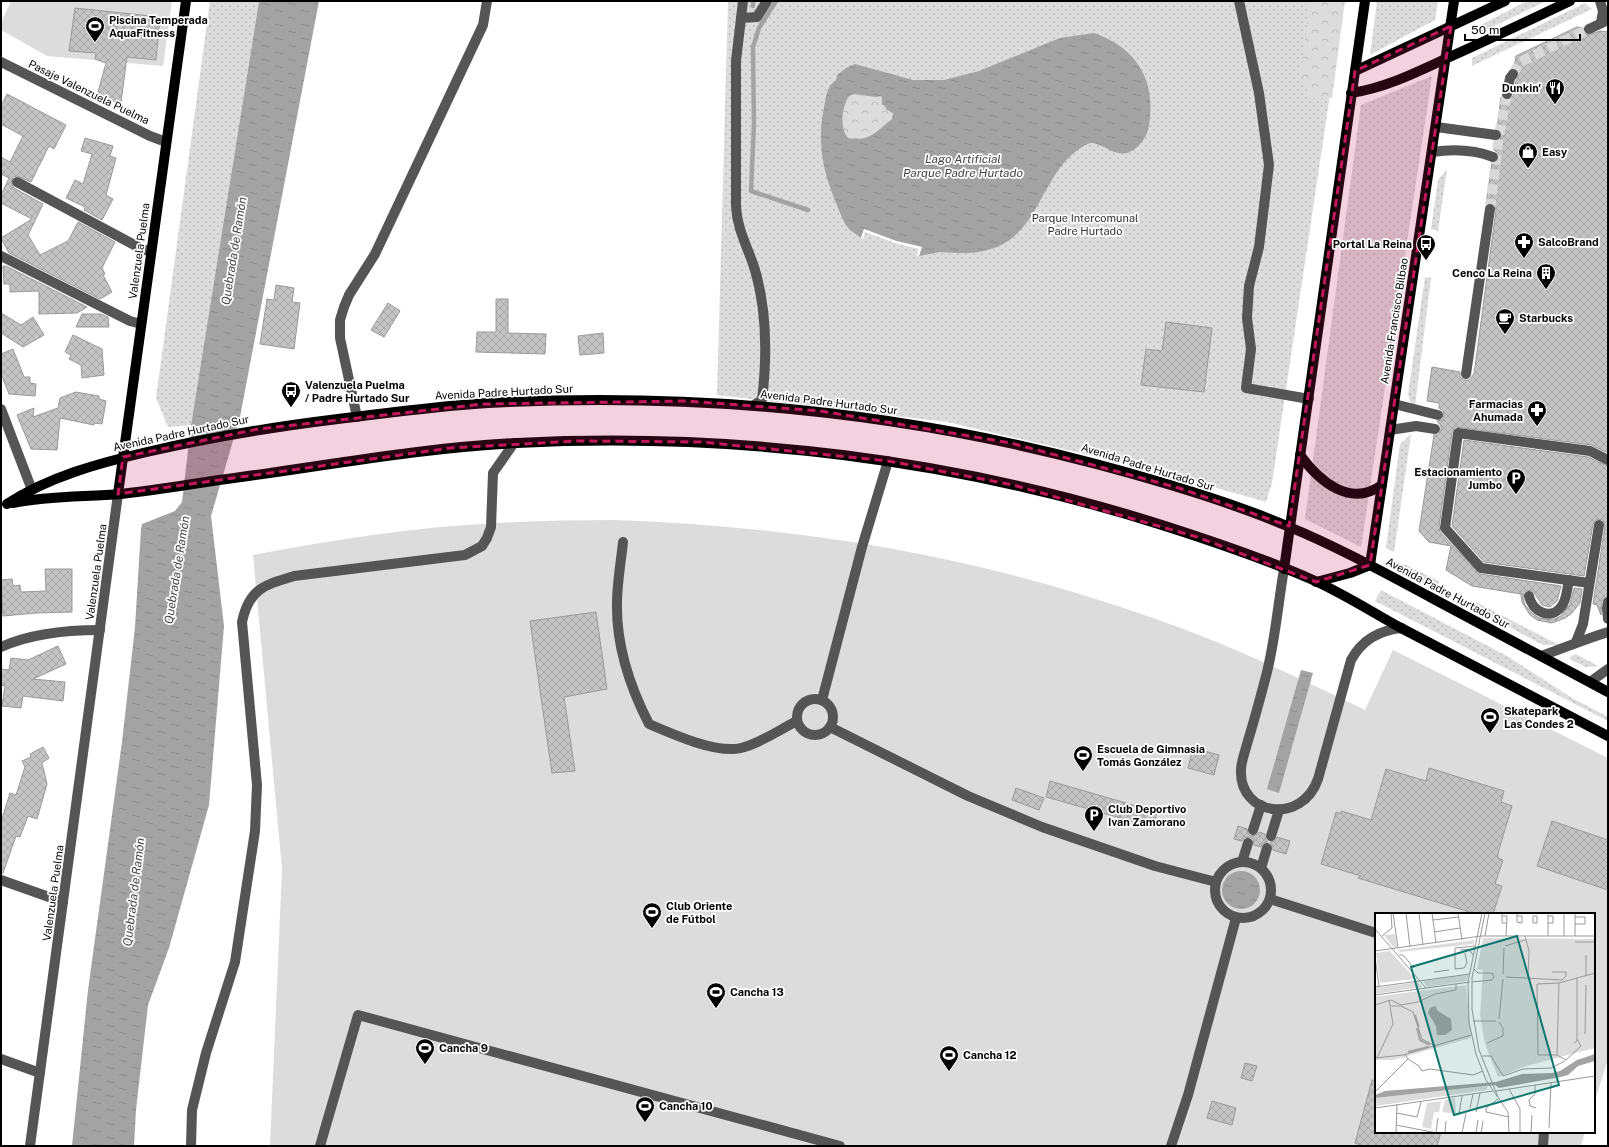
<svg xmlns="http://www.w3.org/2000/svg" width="1609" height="1147" viewBox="0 0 1609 1147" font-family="'Public Sans',sans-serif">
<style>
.grass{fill:url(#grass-dots)}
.forest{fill:url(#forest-crowns)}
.garden{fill:#dcdcdc}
.water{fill:url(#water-ripples);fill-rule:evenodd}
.pier{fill:#fff}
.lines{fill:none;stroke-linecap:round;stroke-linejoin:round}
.stream{stroke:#a3a3a3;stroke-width:4.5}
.building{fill:url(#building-cross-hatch);stroke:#999}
.minor-tunnel{stroke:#d9d9d9;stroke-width:10;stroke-dasharray:10 5;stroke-linecap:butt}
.minor{stroke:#555;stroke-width:10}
.major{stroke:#000;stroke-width:10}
.marked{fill:#c2185b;fill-opacity:0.2;stroke:#c2185b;stroke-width:3;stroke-dasharray:8 5;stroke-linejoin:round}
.labels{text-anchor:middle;stroke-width:3.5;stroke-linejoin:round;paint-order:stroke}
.poi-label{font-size:11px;font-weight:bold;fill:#000;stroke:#fff;text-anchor:start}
.street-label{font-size:11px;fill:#000;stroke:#fff}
.park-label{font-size:11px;fill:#333;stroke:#fff}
.water-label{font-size:12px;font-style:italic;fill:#444;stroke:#fff}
.inset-river{fill:none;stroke:#a3a3a3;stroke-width:2}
.inset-road{fill:none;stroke:#999;stroke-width:1}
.view{fill:#0f766e;fill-opacity:0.15;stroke:#0f766e;stroke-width:2}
.inset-edge{fill:none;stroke:#000;stroke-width:2}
</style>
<defs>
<pattern id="grass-dots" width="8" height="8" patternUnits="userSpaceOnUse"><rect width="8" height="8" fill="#dcdcdc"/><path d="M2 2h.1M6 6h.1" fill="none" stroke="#bbb" stroke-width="1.8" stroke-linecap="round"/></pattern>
<pattern id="forest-crowns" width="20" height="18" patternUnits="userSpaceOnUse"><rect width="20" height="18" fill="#dcdcdc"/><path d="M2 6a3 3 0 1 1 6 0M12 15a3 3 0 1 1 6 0" fill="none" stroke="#bbb"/></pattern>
<pattern id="water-ripples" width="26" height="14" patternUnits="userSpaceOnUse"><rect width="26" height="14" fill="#a3a3a3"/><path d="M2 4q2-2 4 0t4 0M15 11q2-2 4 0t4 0" fill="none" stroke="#8b8b8b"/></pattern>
<pattern id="building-cross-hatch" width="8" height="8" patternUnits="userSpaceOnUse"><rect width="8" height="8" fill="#c4c4c4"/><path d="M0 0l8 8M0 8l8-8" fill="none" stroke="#a7a7a7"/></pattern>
</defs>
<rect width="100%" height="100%" fill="#fff"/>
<!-- grass -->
<g class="grass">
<polygon points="210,1 259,1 191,425 168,427 156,398"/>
<polygon points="728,1 1344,1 1272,483 1266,502 1146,468 947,422 717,395"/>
<polygon points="1377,1 1438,1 1435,20 1370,55"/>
<polygon points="1527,1 1546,1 1476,35 1477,27"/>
<polygon points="1585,3 1592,9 1472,66 1472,58"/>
<polygon points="1432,76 1361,547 1305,519 1361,105"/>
<polygon points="1447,169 1438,231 1431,229 1438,180"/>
<polygon points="1425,277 1431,278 1415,406 1411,403 1408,395"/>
<polygon points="1411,434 1394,552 1386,548 1400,444"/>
<polygon points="1404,564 1439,581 1435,589 1398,569"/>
<polygon points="1381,590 1507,656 1572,698 1608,717 1608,721 1375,601"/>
<polygon points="1476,602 1559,645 1543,645 1473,608"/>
<polygon points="1576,654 1598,666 1586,667 1571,660 1570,657"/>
</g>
<!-- forest -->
<g class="forest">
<polygon points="1310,1 1345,1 1332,98 1310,98 1301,74"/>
<path d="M854,94L876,97L881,96L882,97L881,104L893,113L892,119C876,131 871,142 848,138C839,127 842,107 849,96Z"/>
</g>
<!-- garden -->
<g class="garden">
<polygon points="11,1 172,1 163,66 47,56 1,30 1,23"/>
<path d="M617,520C803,527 974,555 1150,617C1224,642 1295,676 1365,710L1393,650L1608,758V1059L1594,1104V914H1376V1132H1585L1581,1146H270L282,869L253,555C333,540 414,527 496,523C536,521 577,520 617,520Z"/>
</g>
<!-- water -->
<g class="water">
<polygon points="259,1 319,1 240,417 211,516 224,626 209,805 169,948 148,1005 136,1110 134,1146 72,1146 88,990 122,742 135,627 141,529 142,524 175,511 182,502 191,425"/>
<path d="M1094,33C1132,46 1154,75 1150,116C1149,129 1147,139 1136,148C1118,163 1104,142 1091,143C1085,144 1080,149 1075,152C1043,177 1037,231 997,247C986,251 971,254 959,253C952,253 946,252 940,252C933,253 926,255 919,256L921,247L896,241L864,229L861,238L850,230L845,224C827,183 815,153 824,107C826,97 827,86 836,80L837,75L846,68L855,64L913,80H944L979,71L1060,38ZM854,94L876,97L881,96L882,98V105H884L887,110L893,113L892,119C876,131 871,142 848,138C839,127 842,107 849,96Z"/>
<polygon points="1301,670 1313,673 1279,793 1267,789"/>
<circle cx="1241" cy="890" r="19"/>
</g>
<!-- pier -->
<polygon class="pier" points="864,229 896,241 922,247 919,256 917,255 919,249 895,243 865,232 863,239 861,238"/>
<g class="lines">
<!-- stream -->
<g class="stream">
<polyline points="776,1 759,28 753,47 754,124 751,191 808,210"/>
<polyline points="753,6 753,1"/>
</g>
</g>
<!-- building -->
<g class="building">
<polygon points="75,8 160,17 156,60 127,57 121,102 96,99 106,63 95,59 96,53 69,51"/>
<polygon points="1577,27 1583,28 1583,32 1588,35 1600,31 1608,32 1608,453 1591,445 1455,427 1452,432 1439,527 1440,532 1480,574 1561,586 1557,601 1550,607 1542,605 1533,591 1527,590 1524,592 1523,598 1525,605 1533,614 1539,618 1552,620 1561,616 1570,604 1574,588 1582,589 1580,603 1571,614 1565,618 1552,623 1537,620 1530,615 1522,602 1521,594 1472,586 1446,570 1451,546 1429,542 1419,531 1434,435 1438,435 1441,430 1441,426 1437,421 1442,420 1444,416 1443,411 1439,408 1439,403 1427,401 1432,367 1460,372 1460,377 1465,380 1469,380 1474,374 1496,210 1494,204 1486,204 1492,163 1497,162 1499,159 1498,153 1494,150 1495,141 1499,141 1502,136 1502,132 1497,129 1501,97 1505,100 1509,100 1513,96 1516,81 1519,74 1517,69 1514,68 1516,56"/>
<polygon points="7,94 66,125 54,149 49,146 31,182 17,176 13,177 11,183 14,188 43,204 28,235 40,255 68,241 78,222 115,242 102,268 105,274 103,275 112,292 100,299 9,253 1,238 32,219 1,203 1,195 9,178 1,174 1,157 10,162 23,136 1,124 1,106"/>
<polygon points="85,138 113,146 110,156 116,158 106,195 113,199 102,220 84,210 85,207 66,198 75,180 83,184 92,154 81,151"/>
<polygon points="3,266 6,266 87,307 77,313 39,314 39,291 10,292 10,284 4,284"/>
<polygon points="276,285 294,288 292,302 300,303 294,349 260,344 267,299 274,300"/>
<polygon points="496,299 508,299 508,333 546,334 545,354 476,352 477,332 496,332"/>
<polygon points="388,303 400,311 384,337 371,330"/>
<polygon points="1,313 21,325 33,317 44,335 23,347 1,333"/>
<polygon points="82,314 101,314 108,317 109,327 76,327"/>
<polygon points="1166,322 1212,328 1204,392 1141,385 1146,349 1162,351"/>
<polygon points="603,333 604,353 580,355 578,336"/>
<polygon points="73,335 102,349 104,375 82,378 81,365 69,359 71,355 65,352"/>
<polygon points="13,349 24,377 30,377 30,383 36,384 35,396 9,394 1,374 1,354"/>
<polygon points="76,392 99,396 99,399 106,401 102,424 94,423 94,425 60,418 57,450 31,449 17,415 34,408 33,417 58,408 60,398"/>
<polygon points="1464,440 1588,457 1608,466 1608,596 1602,601 1601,615 1597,605 1593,604 1605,526 1603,520 1597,519 1593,524 1584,576 1484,562 1452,526"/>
<polygon points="45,569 72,569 72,612 36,613 3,616 1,580 12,579 13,586 20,585 21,592 46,591"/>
<polygon points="596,612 607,689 564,697 575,771 552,773 530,621"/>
<polygon points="58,646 66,664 33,679 65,682 63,701 23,696 21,708 2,706 5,686 1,685 1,669 9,670 11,658 28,660"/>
<polygon points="43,747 49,758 42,763 47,784 37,819 28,816 20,837 16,836 3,873 1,873 1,822 10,793 16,795 25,767 22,761 31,757 30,754"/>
<polygon points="1193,748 1219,755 1214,775 1188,768"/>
<polygon points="1429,768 1504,791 1501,802 1512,806 1498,853 1498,858 1503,860 1495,884 1502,886 1493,914 1476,914 1358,878 1361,876 1321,864 1336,812 1341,814 1341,811 1371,820 1386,769 1426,781"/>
<polygon points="1050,781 1157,812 1153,827 1046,797"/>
<polygon points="1016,788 1044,798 1039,810 1012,800"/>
<polygon points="1552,821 1608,840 1608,890 1537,866"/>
<polygon points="1238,826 1247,829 1248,834 1251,836 1257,835 1259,832 1265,834 1265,838 1268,842 1263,843 1261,847 1254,845 1253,839 1250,837 1244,838 1242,841 1234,839"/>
<polygon points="1277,837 1290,841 1286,854 1273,850 1273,846 1270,842 1275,841"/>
<polygon points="1245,1063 1257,1066 1252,1081 1241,1078"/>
<polygon points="1372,1080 1376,1080 1376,1132 1441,1132 1437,1146 1364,1146 1355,1143"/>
<polygon points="1212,1101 1236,1108 1232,1125 1207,1118"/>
</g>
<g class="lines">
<!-- minor-tunnel -->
<g class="minor-tunnel">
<polyline points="1513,74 1520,62 1589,29"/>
<polyline points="1490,209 1499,135 1507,94"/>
</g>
<!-- minor -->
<g class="minor">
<path d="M743,1L736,61V206C737,230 748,247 755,270C767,311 767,358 762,400L754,405"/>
<polyline points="1239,1 1259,93 1269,165 1259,247 1249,286 1247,318 1251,349 1246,388 1309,399"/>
<polyline points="1600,1 1603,11 1601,23"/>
<polyline points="741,18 757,17 767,1"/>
<polyline points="1589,29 1606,21"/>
<polyline points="1,62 150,136 166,142"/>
<polyline points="1507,94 1510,78 1513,74"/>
<polyline points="1436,127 1496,135"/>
<path d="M1432,152C1453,149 1472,149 1493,157"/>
<polyline points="17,182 140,248 151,252"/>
<polyline points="1,256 130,321 141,324"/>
<polyline points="1466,374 1490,209"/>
<polyline points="1394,404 1438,415"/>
<polyline points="1,409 32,490"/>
<polyline points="357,417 340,338 340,320 344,307 349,295 375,254 483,25 487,1"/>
<polyline points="1390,430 1416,426 1435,429"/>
<path d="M623,542C621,562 617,583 617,603C616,646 630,687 649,724C672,734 717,754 741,748C761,743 779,730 797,721"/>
<path d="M1284,569C1278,604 1275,642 1266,676C1260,699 1254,721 1247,744C1245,752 1241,762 1241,770C1239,816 1302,825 1318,779L1351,660C1362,640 1379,630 1402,628"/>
<polyline points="1589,583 1481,568 1445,528 1458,433 1590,451 1608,460"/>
<path d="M1529,596C1532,611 1550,621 1561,607C1567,600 1567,588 1569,580"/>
<polyline points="1608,602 1607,608 1608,619"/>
<polyline points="1576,642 1583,624 1599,525"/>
<path d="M1,647C32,633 66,630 100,630"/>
<path d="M1541,656C1564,648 1585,639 1608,632"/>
<polyline points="1590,682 1608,669"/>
<circle cx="815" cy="717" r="18"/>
<polyline points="822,700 862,547 888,461"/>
<polyline points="830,727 968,796 1042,827 1155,866 1216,882"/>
<polyline points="1253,830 1261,805"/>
<polyline points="1271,836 1279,810"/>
<circle cx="1243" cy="890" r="28"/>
<polyline points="1242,862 1248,843"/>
<polyline points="1261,868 1267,848"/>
<polyline points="1,880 63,902"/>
<polyline points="1270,899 1376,933"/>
<polyline points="1,1059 40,1073"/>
<polyline points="30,1146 118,494"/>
<path d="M191,1146L192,1110L206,1053L235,962L255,831L257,785L242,622C249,589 264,585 294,576L465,555L482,546L487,538L491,527L493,473L514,443"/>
<polyline points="320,1146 358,1015 840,1146"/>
<polyline points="1171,1146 1188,1095 1236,918"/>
<polyline points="1543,1146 1544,1132"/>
</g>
<!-- major -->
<g class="major">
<polyline points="1355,71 1505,1"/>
<path d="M1351,93C1384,88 1413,74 1443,60C1486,41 1528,21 1570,1"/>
<path d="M1300,455C1319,481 1350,508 1382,485"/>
<polyline points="118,494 186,1"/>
<path d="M13,503C48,496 85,497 121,494C154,490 187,485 219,480C319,467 416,448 517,443C736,432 956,459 1165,526C1215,542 1265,559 1313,580C1344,594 1372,612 1401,628C1470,664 1539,700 1608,736"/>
<path d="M7,504C48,477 99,463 147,452C211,437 273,427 338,419C388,413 438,406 488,403C693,392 897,411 1096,464C1160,481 1226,500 1287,526C1336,546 1383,572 1430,597C1489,629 1549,660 1608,692"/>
<polyline points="1370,565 1454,1"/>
<polyline points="1284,569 1365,1"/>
<polyline points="1316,582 1350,573 1370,565"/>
</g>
</g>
<!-- marked area -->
<path class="marked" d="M1451,26L1370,565L1316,582L1197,537L1013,485L888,461L701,442L577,441L451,448L118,494L123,457L258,429L483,404L686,401L821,411L1011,443L1179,488L1289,526L1355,71Z"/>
<!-- icons -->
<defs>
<symbol id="stadium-pin" viewBox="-11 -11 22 30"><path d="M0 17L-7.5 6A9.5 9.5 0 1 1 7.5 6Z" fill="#000" stroke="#fff"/><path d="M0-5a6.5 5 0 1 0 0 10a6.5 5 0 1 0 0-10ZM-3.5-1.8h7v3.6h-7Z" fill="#fff"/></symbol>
<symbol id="restaurant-pin" viewBox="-11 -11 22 30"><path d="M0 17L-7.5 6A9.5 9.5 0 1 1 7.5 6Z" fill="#000" stroke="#fff"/><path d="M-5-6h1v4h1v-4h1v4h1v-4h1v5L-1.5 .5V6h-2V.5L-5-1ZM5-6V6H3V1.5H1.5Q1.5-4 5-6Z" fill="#fff"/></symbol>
<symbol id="shop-pin" viewBox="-11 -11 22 30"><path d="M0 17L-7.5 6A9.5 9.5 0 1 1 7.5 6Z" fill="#000" stroke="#fff"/><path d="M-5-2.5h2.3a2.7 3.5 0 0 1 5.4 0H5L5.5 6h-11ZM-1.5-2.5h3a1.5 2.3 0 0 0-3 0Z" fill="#fff"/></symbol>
<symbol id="pharmacy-pin" viewBox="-11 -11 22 30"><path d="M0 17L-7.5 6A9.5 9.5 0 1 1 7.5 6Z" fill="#000" stroke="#fff"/><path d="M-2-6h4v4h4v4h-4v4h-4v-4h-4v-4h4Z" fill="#fff"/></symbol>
<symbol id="bus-pin" viewBox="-11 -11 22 30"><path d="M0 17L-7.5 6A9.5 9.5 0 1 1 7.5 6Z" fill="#000" stroke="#fff"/><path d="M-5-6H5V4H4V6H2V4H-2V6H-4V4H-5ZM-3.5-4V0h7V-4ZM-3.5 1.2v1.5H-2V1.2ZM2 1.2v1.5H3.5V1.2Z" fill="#fff"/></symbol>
<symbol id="building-pin" viewBox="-11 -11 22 30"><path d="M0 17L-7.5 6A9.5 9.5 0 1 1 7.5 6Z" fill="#000" stroke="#fff"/><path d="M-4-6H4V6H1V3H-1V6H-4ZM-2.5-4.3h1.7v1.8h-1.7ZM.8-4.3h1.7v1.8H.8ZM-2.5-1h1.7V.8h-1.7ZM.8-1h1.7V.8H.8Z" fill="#fff"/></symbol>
<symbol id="cafe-pin" viewBox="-11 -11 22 30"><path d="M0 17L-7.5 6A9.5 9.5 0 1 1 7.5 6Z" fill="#000" stroke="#fff"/><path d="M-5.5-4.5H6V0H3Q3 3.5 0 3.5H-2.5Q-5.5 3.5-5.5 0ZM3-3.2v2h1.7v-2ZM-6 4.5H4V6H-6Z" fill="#fff"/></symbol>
<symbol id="parking-pin" viewBox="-11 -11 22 30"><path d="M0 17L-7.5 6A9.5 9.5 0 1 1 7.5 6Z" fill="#000" stroke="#fff"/><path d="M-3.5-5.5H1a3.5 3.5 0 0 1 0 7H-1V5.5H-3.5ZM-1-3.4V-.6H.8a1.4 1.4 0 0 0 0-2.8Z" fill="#fff"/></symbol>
</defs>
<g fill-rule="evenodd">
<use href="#stadium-pin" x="84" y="15" width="22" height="30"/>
<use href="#restaurant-pin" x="1544" y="77" width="22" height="30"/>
<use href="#shop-pin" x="1517" y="141" width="22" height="30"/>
<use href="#pharmacy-pin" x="1513" y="231" width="22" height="30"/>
<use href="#bus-pin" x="1415" y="233" width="22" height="30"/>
<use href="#building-pin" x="1535" y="262" width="22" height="30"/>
<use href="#cafe-pin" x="1494" y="307" width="22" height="30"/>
<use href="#bus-pin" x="280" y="380" width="22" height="30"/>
<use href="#pharmacy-pin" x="1526" y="399" width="22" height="30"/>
<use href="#parking-pin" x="1505" y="467" width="22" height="30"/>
<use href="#stadium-pin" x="1479" y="706" width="22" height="30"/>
<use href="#stadium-pin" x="1072" y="744" width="22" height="30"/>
<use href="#parking-pin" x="1083" y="804" width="22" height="30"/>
<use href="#stadium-pin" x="641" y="901" width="22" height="30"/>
<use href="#stadium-pin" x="705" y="981" width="22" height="30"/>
<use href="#stadium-pin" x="414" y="1037" width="22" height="30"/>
<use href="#stadium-pin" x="938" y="1044" width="22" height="30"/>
<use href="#stadium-pin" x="634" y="1095" width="22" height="30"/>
</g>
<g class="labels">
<!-- poi labels -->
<g class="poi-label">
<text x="109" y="24">Piscina Temperada<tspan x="109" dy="13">AquaFitness</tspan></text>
<text x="1541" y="92" text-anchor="end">Dunkin'</text>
<text x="1542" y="156">Easy</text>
<text x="1538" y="246">SalcoBrand</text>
<text x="1412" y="248" text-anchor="end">Portal La Reina</text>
<text x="1532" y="277" text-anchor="end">Cenco La Reina</text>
<text x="1519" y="322">Starbucks</text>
<text x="305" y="389">Valenzuela Puelma<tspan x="305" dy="13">/ Padre Hurtado Sur</tspan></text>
<text x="1523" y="408" text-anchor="end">Farmacias<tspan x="1523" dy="13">Ahumada</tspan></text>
<text x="1502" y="476" text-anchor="end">Estacionamiento<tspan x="1502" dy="13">Jumbo</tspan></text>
<text x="1504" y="715">Skatepark<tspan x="1504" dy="13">Las Condes 2</tspan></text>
<text x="1097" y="753">Escuela de Gimnasia<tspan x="1097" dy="13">Tomás González</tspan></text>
<text x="1108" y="813">Club Deportivo<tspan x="1108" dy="13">Ivan Zamorano</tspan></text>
<text x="666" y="910">Club Oriente<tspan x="666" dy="13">de Fútbol</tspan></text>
<text x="730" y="996">Cancha 13</text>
<text x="439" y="1052">Cancha 9</text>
<text x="963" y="1059">Cancha 12</text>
<text x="659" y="1110">Cancha 10</text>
</g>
<!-- street labels -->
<g class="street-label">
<text transform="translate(89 92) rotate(26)" y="4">Pasaje Valenzuela Puelma</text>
<text transform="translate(139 251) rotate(-82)" y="4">Valenzuela Puelma</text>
<text transform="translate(1394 321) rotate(-81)" y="4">Avenida Francisco Bilbao</text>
<text transform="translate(504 392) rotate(-3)" y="4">Avenida Padre Hurtado Sur</text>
<text transform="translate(829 402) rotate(7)" y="4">Avenida Padre Hurtado Sur</text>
<text transform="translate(181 433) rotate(-12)" y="4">Avenida Padre Hurtado Sur</text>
<text transform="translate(1148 467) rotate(17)" y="4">Avenida Padre Hurtado Sur</text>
<text transform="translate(96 572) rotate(-82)" y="4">Valenzuela Puelma</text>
<text transform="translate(1448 593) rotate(28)" y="4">Avenida Padre Hurtado Sur</text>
<text transform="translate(53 893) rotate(-82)" y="4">Valenzuela Puelma</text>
</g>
<!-- park labels -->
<g class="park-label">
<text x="1085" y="222">Parque Intercomunal<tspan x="1085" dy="13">Padre Hurtado</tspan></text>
</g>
<!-- water labels -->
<g class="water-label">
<text x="963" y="163">Lago Artificial<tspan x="963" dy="14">Parque Padre Hurtado</tspan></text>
<text transform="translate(234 251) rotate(-81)" y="4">Quebrada de Ramón</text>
<text transform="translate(177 570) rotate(-81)" y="4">Quebrada de Ramón</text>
<text transform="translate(134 892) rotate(-83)" y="4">Quebrada de Ramón</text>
</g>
</g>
<!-- overview -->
<g transform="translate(1375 913)">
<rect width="220" height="220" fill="#fff"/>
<path d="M20,21L22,34L19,35L9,22ZM100,27L98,31L25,39L23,37ZM15,38L30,55L17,39L40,66L5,70L1,40ZM93,62L92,68L52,74L48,68ZM43,69L47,74L0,81V75ZM91,72L96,125L18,147H0V84ZM113,173L111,177L0,193V185Z" fill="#dcdcdc"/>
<path d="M52,77L51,80L0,90V84Z" fill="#dcdcdc"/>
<path d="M108,25L220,26V135L151,153L123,164L110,131L105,102L108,57L102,56ZM28,55L29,64L9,67L7,57ZM15.5 130a5.5 5.5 0 1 1 11 0a5.5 5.5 0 1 1-11 0ZM80,185L81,201L67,199L70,187ZM66,188L64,199H59L56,216L47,214L52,190Z" fill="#dcdcdc"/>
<path d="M60,93L63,98L76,106L77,117L70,122H62L61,113L53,100L55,95ZM220,141V148L203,153L193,162L186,164L124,175L120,172L0,185V182L10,178L121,169L147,161L177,160L185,158L202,147Z" fill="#a3a3a3"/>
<path class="inset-river" d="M40,102L44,114M42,115L45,127L55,132M33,139L53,134"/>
<path class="inset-road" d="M18,0L23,35M31,0L35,34M44,0L48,32M57,0L61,30M83,0L87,27M107,0L93,69L94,109L101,141L111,167L133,199L134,220M110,0L97,65V96L104,137L123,184M127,0V10H131M200,0V23M127,3H132L131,23M142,3H147V10L142,9V0M158,3H162V10H158ZM200,4H210V11H200M58,7L84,4M173,10H178V3H173M0,16L51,75M59,19L85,15M7,23L17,15L16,0M110,23L114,0M150,23L154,38L153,64M173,23V0M189,23V0M200,29H220M130,33L150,27M85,37L94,36L98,42M0,38L106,23H220M90,40L92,50L89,55L80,56V35L100,33M24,42H28L39,55M211,42V62M0,44L4,73M59,59L74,57M128,61L129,35M131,64L187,67L191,63V59H177M97,69L117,67L119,64L117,60H103L99,56M0,74L95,61M0,82L95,69M0,92L16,87L26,92L43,89L60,81L81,77V71M16,93H26L38,99L47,126L61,133M124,106L128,66M98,108H121M210,121L211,72M202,126L206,133L191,147L182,142H163L162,71L184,70L220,60M112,130L128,123V115L124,109M199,130L202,128V65M182,142L184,70M107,143H116L128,163L148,156L176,155L190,148M0,145L28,142L96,122M2,145L18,111L14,87M33,146L44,153L47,158L55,156L98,162L108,158M160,172V181L154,187L155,193L161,195M134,176L145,196V220M121,178L220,163M0,179L33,146L30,141M123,186L111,195V199L134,204M0,195L118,178M95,195L98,181M101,199L105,180M22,200L42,204L46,189M84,201L87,183M21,212L62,220M174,215L176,170M61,219L63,205M21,220L22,192M70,220L71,208M87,220L91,200M101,220L103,207M106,220L108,208M156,220L157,202"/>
<path class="view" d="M142,23L184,172L79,202L36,54Z"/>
<rect width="220" height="220" class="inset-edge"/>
</g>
<!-- border -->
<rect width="1609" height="1147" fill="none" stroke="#000000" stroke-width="4"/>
<!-- scale -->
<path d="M1465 34v6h115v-6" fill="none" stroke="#000000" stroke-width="2"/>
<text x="1471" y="34" font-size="12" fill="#000000" stroke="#ffffff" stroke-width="3" paint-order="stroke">50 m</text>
</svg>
